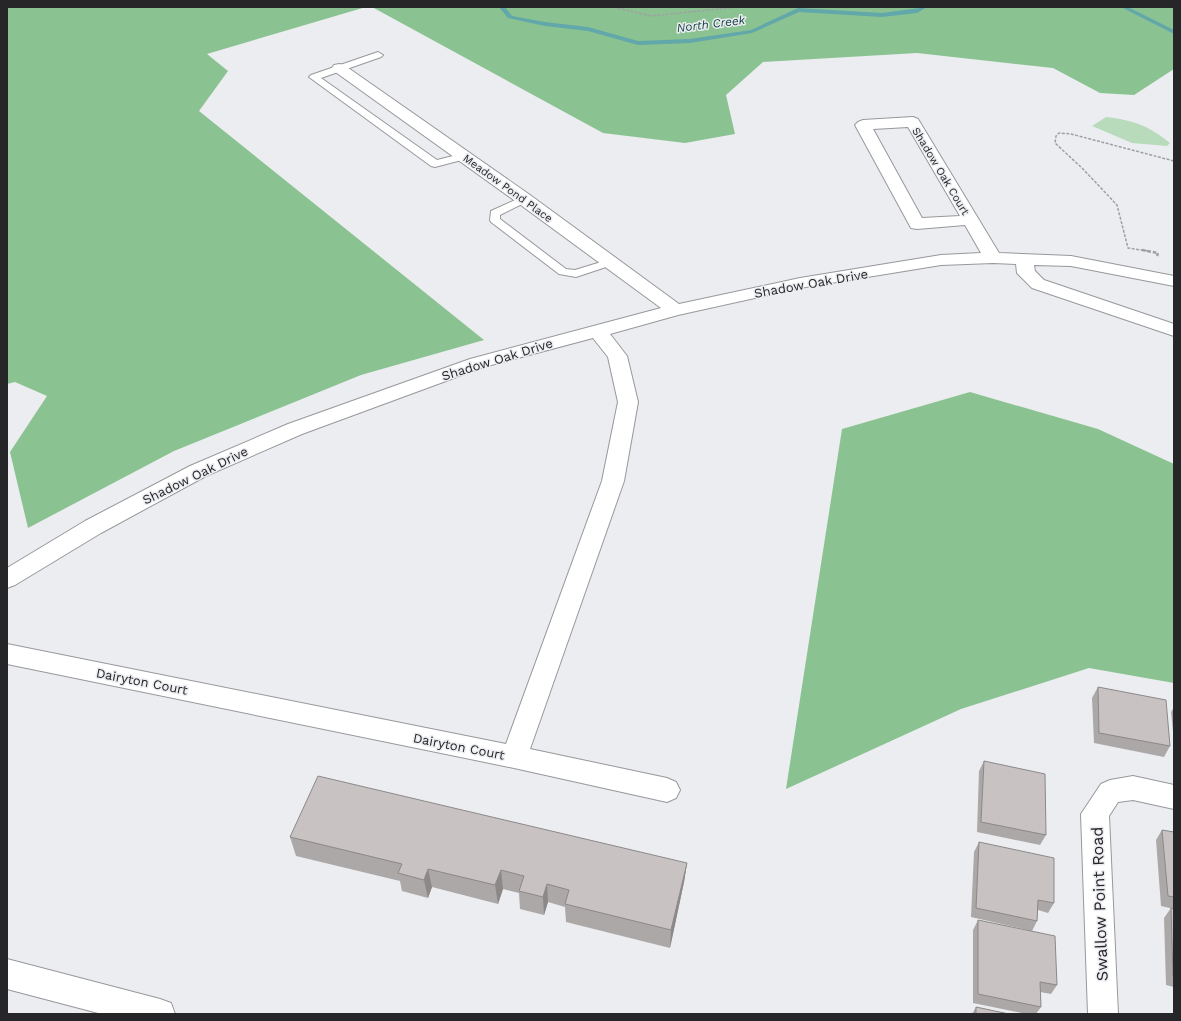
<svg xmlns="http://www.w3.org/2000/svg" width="1181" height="1021" viewBox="0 0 1181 1021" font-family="'Work Sans',sans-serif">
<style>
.green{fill:#b8dbbb}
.forest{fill:#8ac391}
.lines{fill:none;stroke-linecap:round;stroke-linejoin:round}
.stream{fill:#62a7aa;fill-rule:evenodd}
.service-casing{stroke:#97989b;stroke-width:2}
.minor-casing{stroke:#97989b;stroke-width:2}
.path-far1{stroke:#9fa0a3;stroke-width:1.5;stroke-dasharray:3 1.5;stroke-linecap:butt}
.path{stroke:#9fa0a3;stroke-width:2.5;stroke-dasharray:3.5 2;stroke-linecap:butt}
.service{fill:#fff;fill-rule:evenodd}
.minor{fill:#fff;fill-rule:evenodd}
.wall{fill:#aca8a7}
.shaded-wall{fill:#8c8888}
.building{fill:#c8c3c2;stroke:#8c8888}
.labels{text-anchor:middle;stroke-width:3;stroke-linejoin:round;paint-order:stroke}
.far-street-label{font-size:11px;fill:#262628;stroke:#ecedf1}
.far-water-label{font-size:12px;font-style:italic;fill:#0d3c3e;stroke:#ecedf1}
.street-label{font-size:13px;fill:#262628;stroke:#ecedf1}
.near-street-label{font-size:16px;fill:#262628;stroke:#ecedf1}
</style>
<rect width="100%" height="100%" fill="#ecedf1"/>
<!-- green -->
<path class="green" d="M1106,117C1133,120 1149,126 1170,143L1167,146L1132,143L1092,126Z"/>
<!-- forest -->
<g class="forest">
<polygon points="7,7 366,7 207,54 228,71 199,111 484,340 361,375 174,451 28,528 10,452 47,396 15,382 7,384"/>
<polygon points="372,7 1174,7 1174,69 1134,95 1100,93 1053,68 917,53 763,62 726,95 735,134 685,143 603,133"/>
<polygon points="970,392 1098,429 1174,464 1174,683 1089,668 961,709 786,789 842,429"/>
</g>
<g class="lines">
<!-- stream -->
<g class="stream">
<polygon points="499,7 505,7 512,16 545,22 588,27 638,41 690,39 751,30 798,8 882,13 927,7 917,13 882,17 799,12 752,33 690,43 638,45 588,31 545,26 508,18"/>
<polygon points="1121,7 1128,7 1174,30 1174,34"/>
</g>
<defs>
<g id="service">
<polygon points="378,52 383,55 381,57 321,78 437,160 465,153 470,156 469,158 435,167 431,166 309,77 311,75"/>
<polygon points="524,196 528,197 529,199 528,201 500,215 500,219 566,269 575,270 611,259 615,260 617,262 615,264 576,277 559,274 491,222 490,220 491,211"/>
</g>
<g id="minor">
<path d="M339,64L344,65L530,195L679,304L800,278L941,255L981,253L965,225L917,229L911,228L855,125L858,122L863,120L913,117L918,119L999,253L1071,256L1174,276V286L1071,266L1034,265L1035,271L1044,280L1174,324V336L1032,288L1017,273L1016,264L993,263L941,265L800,288L678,315L610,334L627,356L638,402L624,481L530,749L667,778L676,782L680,790L676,798L667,802L514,768L7,664V644L506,744L602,481L618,402L608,357L593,338L484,367L302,434L206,476L101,533L15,585L7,588V568L85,521L190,466L288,424L470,359L661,308L518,203L334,71L332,68L334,65ZM908,127L960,216L922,218L873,129Z"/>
<polygon points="1133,776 1174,785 1174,809 1133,800 1118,802 1109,816 1118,1014 1088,1014 1081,814 1101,784 1110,780"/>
<polygon points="7,959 160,999 171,1003 175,1014 102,1014 7,989"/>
</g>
</defs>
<!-- service casing -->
<use href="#service" class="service-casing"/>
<!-- minor casing -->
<use href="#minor" class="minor-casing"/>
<!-- path-far1 -->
<g class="path-far1">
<polyline points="613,7 651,16 737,7"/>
<polyline points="1148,251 1128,248 1117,205 1083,169 1055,143 1056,136 1059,133 1071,134 1174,161"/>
</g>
<!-- path -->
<polyline class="path" points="1142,250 1158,253 1157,256"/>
<!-- service -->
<use href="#service" class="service"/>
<!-- minor -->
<use href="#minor" class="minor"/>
</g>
<!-- wall -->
<g class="wall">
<polygon points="1098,687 1170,746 1164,757 1094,743 1092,698"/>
<polygon points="1174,707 1174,742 1171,712"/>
<polygon points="984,761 1046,835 1040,845 977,832 979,771"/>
<polygon points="1162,830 1174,832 1174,909 1161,906 1156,840"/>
<polygon points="290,837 687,863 684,882 670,948 566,922 565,907 548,902 544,915 520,909 519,893 503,889 498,904 432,887 428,898 402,891 400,881 296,856"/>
<polygon points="979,842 1054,903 1048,913 1038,910 1037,921 1032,931 971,917 974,852"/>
<polygon points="1171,908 1174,909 1174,987 1166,985 1164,918"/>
<polygon points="978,920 1057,985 1051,994 1040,992 1041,1007 1036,1014 1027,1014 973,1003 973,930"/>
<polygon points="976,1007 1009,1014 972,1014"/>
</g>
<!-- shaded-wall -->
<g class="shaded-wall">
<polygon points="687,863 684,882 670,948 671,930"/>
<polygon points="428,869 432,887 428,898 424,880"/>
<polygon points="501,870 503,889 498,904 495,885"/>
<polygon points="547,884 548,902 544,915 543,897"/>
</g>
<!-- building -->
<g class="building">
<polygon points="1098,687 1166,700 1170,746 1099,733"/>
<polygon points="984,761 1045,774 1046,835 981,822"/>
<polygon points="318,776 687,863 671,930 565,904 569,890 547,884 543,897 519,891 524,876 501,870 495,885 428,869 424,880 398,873 402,864 290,837"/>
<polygon points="1162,830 1174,832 1174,897 1168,896"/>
<polygon points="979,842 1054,858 1054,903 1038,900 1037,921 976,908"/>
<polygon points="1171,908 1174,909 1174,976 1173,976"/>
<polygon points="978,920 1055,936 1057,985 1040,982 1041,1007 978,994"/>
<polygon points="976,1007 1009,1014 976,1014"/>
</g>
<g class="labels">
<!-- far-street labels -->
<g class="far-street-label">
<text transform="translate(941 171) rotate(59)" y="4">Shadow Oak Court</text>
<text transform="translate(508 188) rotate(36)" y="4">Meadow Pond Place</text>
</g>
<!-- far-water labels -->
<g class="far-water-label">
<text transform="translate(711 24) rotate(-7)" y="4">North Creek</text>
</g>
<!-- street labels -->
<g class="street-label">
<text transform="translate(811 283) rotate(-10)" y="5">Shadow Oak Drive</text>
<text transform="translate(497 359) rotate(-17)" y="5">Shadow Oak Drive</text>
<text transform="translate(195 475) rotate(-26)" y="5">Shadow Oak Drive</text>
<text transform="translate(142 681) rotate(11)" y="5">Dairyton Court</text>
<text transform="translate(459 746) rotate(11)" y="5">Dairyton Court</text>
</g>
<!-- near-street labels -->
<g class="near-street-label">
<text transform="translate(1099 904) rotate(-92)" y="6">Swallow Point Road</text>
</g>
</g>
<!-- border -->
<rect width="1181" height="1021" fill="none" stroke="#262628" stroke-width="16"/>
</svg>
